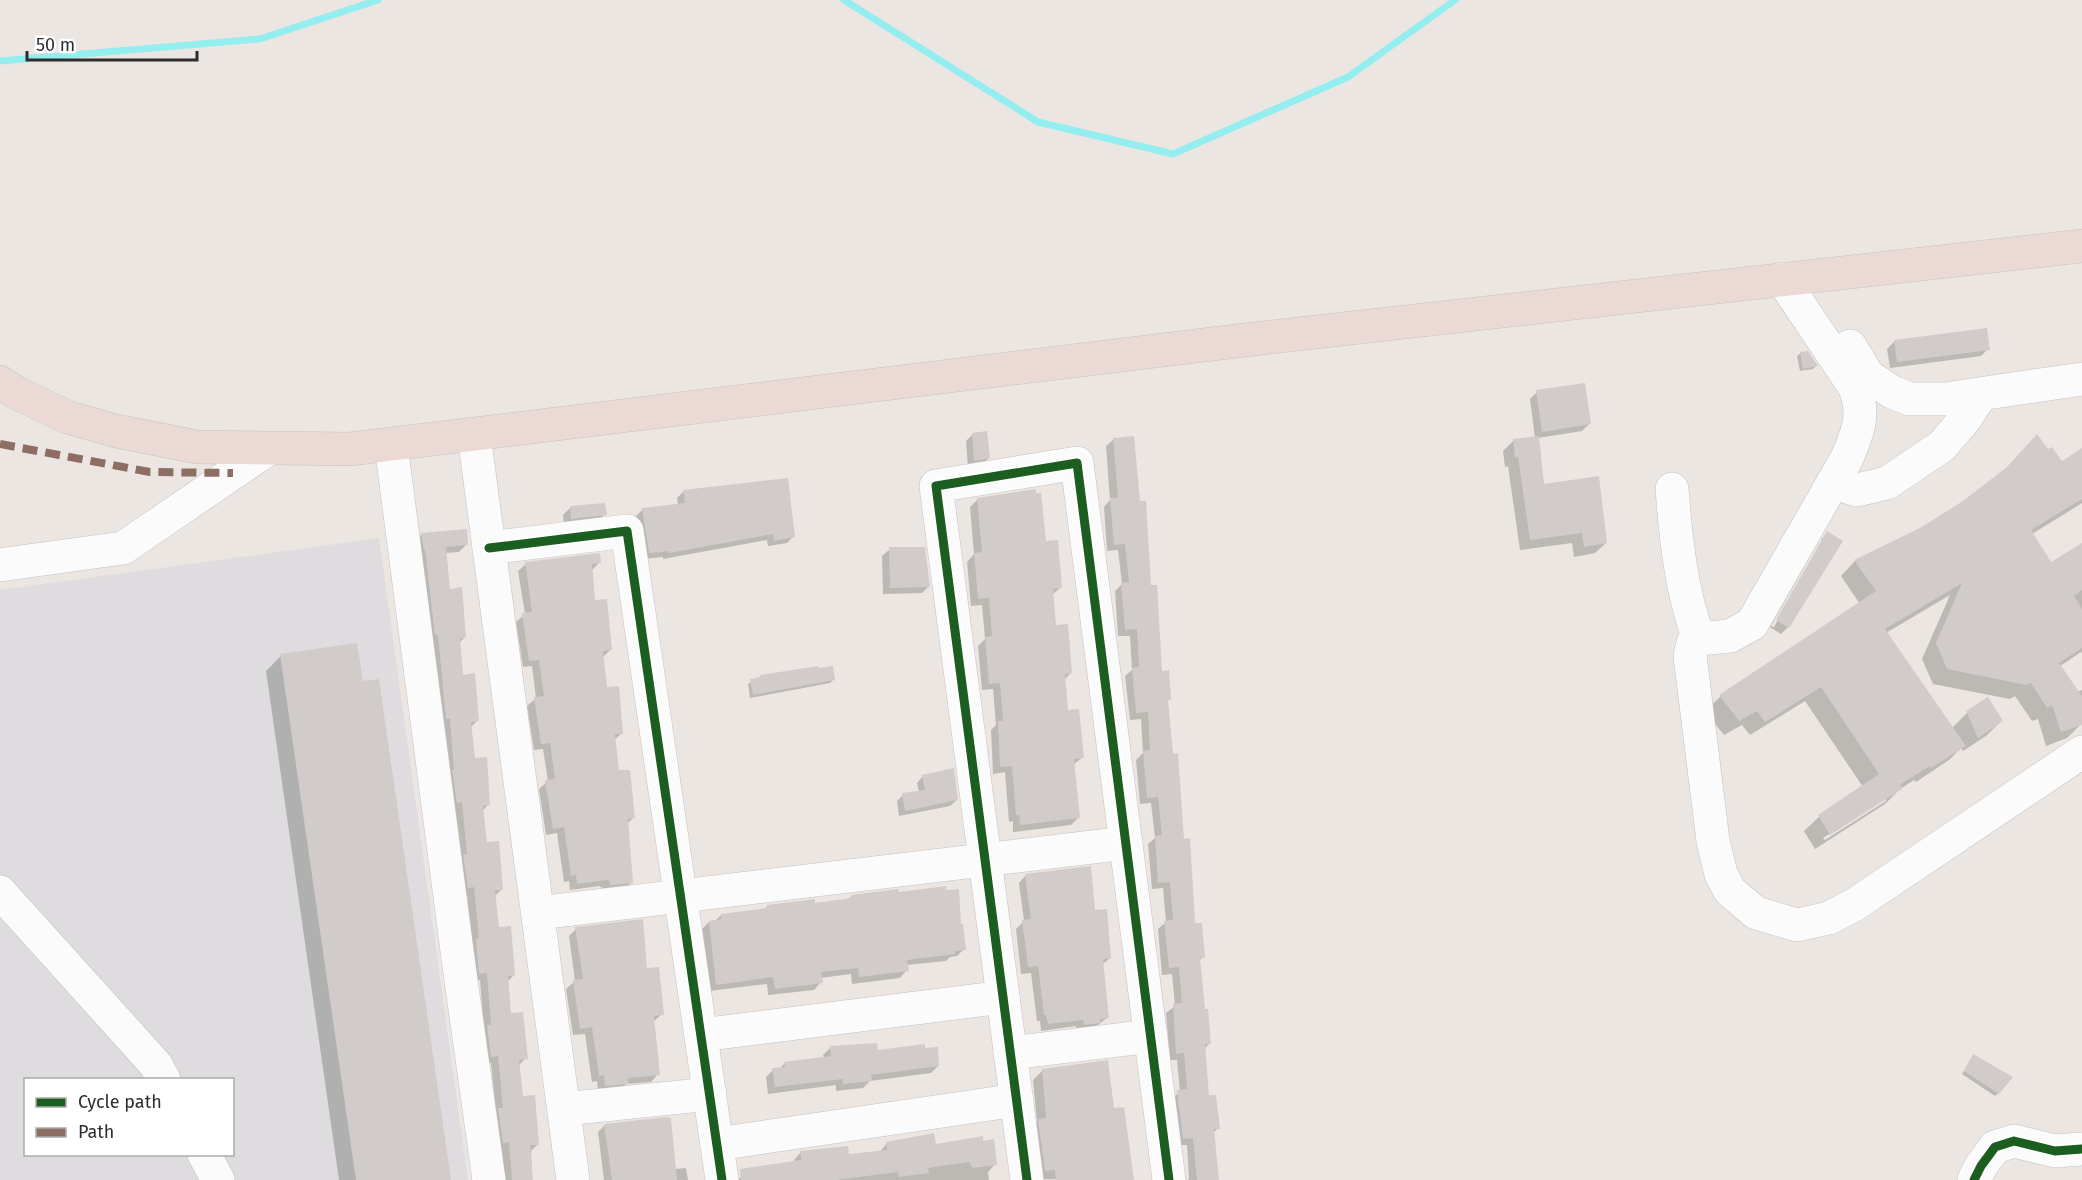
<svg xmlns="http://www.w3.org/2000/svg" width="2082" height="1180" viewBox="0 0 2082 1180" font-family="'Fira Sans',sans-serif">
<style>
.industrial{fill:#dedcde;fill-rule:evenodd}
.shadow{fill:#0003;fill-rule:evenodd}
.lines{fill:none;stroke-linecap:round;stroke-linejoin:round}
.stream{stroke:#94eef0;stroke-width:7}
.building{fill:#d1ccc9}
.minor-casing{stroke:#c3c2c2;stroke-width:34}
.highway-casing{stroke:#c6c4c3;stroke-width:34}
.minor{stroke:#fcfbfb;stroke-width:33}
.highway{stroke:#ead9d4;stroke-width:33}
.quiet{stroke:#8d6e63;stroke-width:8;stroke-dasharray:15 8;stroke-linecap:butt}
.cycleway-casing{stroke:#fff;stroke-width:13}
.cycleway{stroke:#1b5e20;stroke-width:9}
</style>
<rect width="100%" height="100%" fill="#ece6e2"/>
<!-- industrial -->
<path class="industrial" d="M379,538L468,1180H0V590ZM26,1080H232V1154H26Z"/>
<!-- shadow -->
<g class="shadow">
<polygon points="1895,341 1988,349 1981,356 1890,368 1887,349"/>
<polygon points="1801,353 1816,366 1813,369 1800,371 1797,356"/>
<polygon points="1537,392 1589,424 1582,431 1538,438 1543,485 1606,543 1595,553 1574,557 1572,543 1520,550 1508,466 1505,467 1503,451 1514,440 1535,438 1530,399"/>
<polygon points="973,434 989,458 981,465 968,467 966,441"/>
<path d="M2037,436L2047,451L2061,463L2082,450V503L2032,534L2051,564L2082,546V653L2081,652L2060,666L2077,692L2082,690V723L2067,738L2046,746L2038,719L2032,721L2015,696L2010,699L1933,684L1922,659L1950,595L1886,633L1952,728L1967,713L2001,721L1986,736L1963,751L1961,748L1949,760L1916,782L1914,780L1900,789L1885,804L1815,849L1804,831L1819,817L1863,787L1805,701L1750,735L1742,725L1724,735L1705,711L1720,697L1860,604L1841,576L1855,561L1921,530L1964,502L2002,473ZM1886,797V801L1825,840L1823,838Z"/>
<polygon points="1114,439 1149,587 1161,672 1169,699 1167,702 1182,840 1194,925 1203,957 1199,961 1203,1011 1210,1043 1204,1049 1208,1097 1218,1128 1213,1133 1217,1180 1188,1180 1189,1178 1187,1145 1176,1145 1171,1099 1180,1092 1177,1060 1170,1060 1166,1013 1175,1006 1172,974 1162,975 1158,929 1166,922 1163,888 1152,889 1148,844 1155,838 1151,803 1140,804 1136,760 1143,753 1141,719 1130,720 1125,676 1132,670 1130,636 1118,636 1115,591 1122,584 1118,550 1107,551 1104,507 1110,500 1106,446"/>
<polygon points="684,491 794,536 787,543 768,546 767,540 663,559 663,557 643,559 636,516 643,509 678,505 677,498"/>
<polygon points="977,500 1044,543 1061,587 1052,595 1054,627 1071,673 1064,680 1066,712 1083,757 1073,765 1078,818 1071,825 1013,832 1013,821 1009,822 1005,772 993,774 991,730 996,725 993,689 982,690 978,646 985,639 982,605 971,606 967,562 974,554 970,507"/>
<polygon points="570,508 605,514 598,521 564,525 563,515"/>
<polygon points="1827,533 1788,627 1781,634 1770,627 1820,540 1771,626 1774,627 1824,540 1821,540"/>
<polygon points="422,534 467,544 459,552 445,553 449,591 465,637 459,643 462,676 478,720 470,728 473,760 489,804 482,811 486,843 502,889 494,897 497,928 514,975 507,982 510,1014 526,1058 518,1066 522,1097 538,1144 531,1151 532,1180 504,1180 502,1149 496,1149 496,1113 491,1063 484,1064 484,1030 480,980 472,980 472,945 467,894 461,894 460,860 455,809 450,809 415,541"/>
<polygon points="890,549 929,586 922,593 883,594 882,556"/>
<polygon points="600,562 592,570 594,602 610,650 603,657 605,689 622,733 614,740 617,772 633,818 627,824 632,882 624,890 604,892 603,888 599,886 570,890 569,881 564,882 557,833 546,835 539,789 548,781 543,749 534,750 527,706 536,698 532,666 523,667 516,622 525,614 518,571 526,564"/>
<polygon points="281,656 362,683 450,1180 339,1180 266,671"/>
<polygon points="761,676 833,680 830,683 750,698 748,684"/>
<polygon points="923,776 957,800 950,806 899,816 897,801 903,795 919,792 917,783"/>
<polygon points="1026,875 1094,911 1110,958 1102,965 1107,1018 1091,1030 1077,1032 1076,1026 1041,1031 1040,1021 1037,1021 1031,973 1021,974 1016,929 1024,921 1019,883"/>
<polygon points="897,894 960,926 964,949 957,956 950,957 946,961 907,965 907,970 900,978 852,984 851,974 820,978 821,982 814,990 768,995 767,984 709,991 702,929 709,922 715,921 721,915 763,910 768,906 814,904 848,900 852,896"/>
<polygon points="576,929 646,970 662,1014 653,1022 658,1074 651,1082 626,1084 620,1090 598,1092 597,1081 592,1082 585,1034 573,1035 566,989 575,981 569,936"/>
<polygon points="831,1047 877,1051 938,1066 931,1073 870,1081 863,1088 836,1091 836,1085 768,1094 766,1077 773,1070 779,1069 785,1063 824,1058 823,1055"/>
<polygon points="1973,1056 1998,1093 1995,1096 1962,1074"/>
<polygon points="1043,1070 1121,1180 1036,1179 1030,1129 1037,1122 1033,1080"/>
<polygon points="605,1125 674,1169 686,1168 688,1180 604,1180 598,1132"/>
<polygon points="982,1142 995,1164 988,1172 989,1180 738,1180 743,1175 794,1163 794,1160 801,1152 847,1156 880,1152 887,1143 935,1146"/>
</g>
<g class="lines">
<!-- stream -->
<g class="stream">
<polyline points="844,0 1038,122 1173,154 1348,77 1455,0"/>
<polyline points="0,61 260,39 378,0"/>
</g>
</g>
<!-- building -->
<g class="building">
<polygon points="1987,328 1990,350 1897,362 1894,340"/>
<polygon points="1808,351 1818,366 1803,369 1800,352"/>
<polygon points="1585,383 1591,424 1542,432 1536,390"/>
<polygon points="987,431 990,458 974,461 972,433"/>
<polygon points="2037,434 2048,449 2052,447 2062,461 2082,448 2082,499 2031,530 2051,562 2082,543 2082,590 2074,596 2082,609 2082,648 2059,663 2082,696 2082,725 2061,732 2052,705 2047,708 2031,683 2026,685 1947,669 1936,643 1962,583 1885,629 1966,746 1931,768 1930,766 1901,784 1902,789 1830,835 1818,815 1879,774 1821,687 1765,722 1757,711 1739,721 1719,695 1876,591 1854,560 1920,528 1963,501 2007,467"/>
<polygon points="1134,436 1140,501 1146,501 1151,585 1157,585 1162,671 1169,670 1171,700 1168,700 1173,754 1178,753 1184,839 1190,838 1195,923 1202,923 1205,958 1200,958 1205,1009 1208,1009 1211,1044 1205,1044 1209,1095 1216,1095 1220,1129 1214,1129 1219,1180 1197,1180 1193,1138 1183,1139 1177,1090 1187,1089 1184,1053 1176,1054 1173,1004 1182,1003 1179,967 1169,968 1164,921 1173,920 1170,882 1158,883 1155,836 1162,835 1158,797 1147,798 1143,751 1150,750 1148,712 1136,713 1132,668 1139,667 1137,629 1125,630 1121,583 1129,582 1125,544 1114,545 1110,498 1118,498 1113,438"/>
<polygon points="1539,436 1544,484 1599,476 1607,543 1584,547 1582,533 1530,540 1518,457 1515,457 1513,439"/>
<polygon points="788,478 795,537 774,541 773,534 669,553 669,551 649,553 642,508 685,503 683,490"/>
<polygon points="1036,489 1036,493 1041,493 1046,541 1058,540 1062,588 1053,589 1056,625 1068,624 1072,673 1065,674 1068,710 1079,709 1084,758 1074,759 1080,818 1020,825 1019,815 1016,815 1012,766 1000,767 998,721 1003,721 1000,683 989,684 985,637 992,636 989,598 978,599 974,553 982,552 977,498"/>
<polygon points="605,503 607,515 571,519 570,506"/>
<polygon points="467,529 468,545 446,547 450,589 462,587 466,638 460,638 463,675 475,673 479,721 471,722 475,758 487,757 490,805 483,806 487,842 499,841 503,890 495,890 499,927 511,926 515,976 508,976 511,1013 523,1012 528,1059 519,1060 523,1096 535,1095 539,1145 530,1145 533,1180 512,1180 509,1142 503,1143 498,1108 503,1108 498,1056 491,1057 487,1025 491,1025 487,973 479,974 476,939 479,938 474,887 468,888 463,854 467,854 462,802 457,803 452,770 454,770 450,719 446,719 438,635 435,635 425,549 424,550 421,533"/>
<polygon points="1827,531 1843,541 1789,628 1776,620"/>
<polygon points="889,547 925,547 930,587 890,588"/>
<polygon points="600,553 601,563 592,564 595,600 607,599 612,650 603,651 607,687 619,686 623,734 615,734 619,770 630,770 635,818 628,819 633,883 610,885 610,881 607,880 577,884 576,875 571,876 564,827 553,829 545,780 555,779 550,743 541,744 534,697 544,696 539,660 529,661 522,613 532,612 525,562"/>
<polygon points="357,643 363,681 379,679 451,1180 356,1180 280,654"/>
<polygon points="818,666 819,668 833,666 835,680 753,695 750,679 761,677 760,675"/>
<polygon points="1988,697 2003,721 1978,738 1966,711"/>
<polygon points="954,768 958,800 905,811 902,793 925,790 922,775"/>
<polygon points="1091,866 1095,910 1107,909 1111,958 1103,959 1109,1018 1100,1019 1100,1023 1084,1025 1083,1020 1048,1024 1046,1015 1044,1015 1038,966 1028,967 1022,920 1031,919 1025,874"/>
<polygon points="946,886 946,890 959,889 961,924 963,924 966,950 955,951 955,954 907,960 909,971 859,977 858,968 821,972 823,983 775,989 773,977 716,985 709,921 721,919 721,914 767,908 767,905 815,899 815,903 852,898 851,895 898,889 899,892"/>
<polygon points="643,919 647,968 659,967 664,1015 654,1016 660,1075 628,1078 628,1084 605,1086 604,1075 599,1076 592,1027 580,1029 573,980 583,979 575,927"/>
<polygon points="877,1043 878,1050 925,1044 925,1048 938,1047 939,1066 871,1075 872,1081 843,1084 843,1079 775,1087 772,1068 785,1067 784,1062 831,1056 830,1046"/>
<polygon points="1973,1054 2013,1077 1999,1094 1964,1071"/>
<polygon points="1108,1060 1114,1108 1124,1107 1134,1180 1056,1180 1055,1170 1045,1171 1040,1134 1038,1119 1046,1118 1042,1069"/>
<polygon points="666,1117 671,1118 677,1180 612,1180 604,1124"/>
<polygon points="934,1133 936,1144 983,1136 983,1141 994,1139 997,1165 972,1168 970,1162 948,1165 928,1168 929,1173 899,1177 898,1172 836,1180 741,1180 740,1169 801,1160 800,1151 848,1146 849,1154 887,1150 886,1142"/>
</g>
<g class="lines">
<defs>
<g id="minor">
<path d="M1782,279L1854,386C1866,413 1858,432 1847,458L1752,624L1730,636L1699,639L1693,643L1690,656L1713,841L1721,874L1730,891L1756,913L1797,925L1829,918L1854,905L2082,752"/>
<polyline points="1850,346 1868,376 1892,392 1910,399 1945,399 2082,379"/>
<polyline points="474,435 573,1180"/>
<polyline points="391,445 459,966 489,1180"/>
<polyline points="1833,482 1857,490 1887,483 1942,446 1965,419 1981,394"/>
<path d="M1672,489C1676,540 1681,591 1699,639"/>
<polyline points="489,548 627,531 722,1180"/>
<polyline points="0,565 123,548 268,449"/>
<polyline points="0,892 156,1065 164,1080"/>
<polyline points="538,913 1126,843"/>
<polyline points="701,1035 1003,997"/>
<polyline points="1010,1053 1151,1036"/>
<polyline points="564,1109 710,1094"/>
<polyline points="717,1144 1017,1100"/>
<polyline points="204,1154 218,1180"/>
<polyline points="1027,1180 936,486 1077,463 1169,1180"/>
<polyline points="1974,1180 1981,1166 1995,1147 2014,1141 2055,1151 2082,1149"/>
</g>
<polyline id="highway" points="0,382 17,393 67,417 116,431 197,447 350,449 1245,340 2082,246"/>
</defs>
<!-- minor casing -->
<use href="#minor" class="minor-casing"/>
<!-- highway casing -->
<use href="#highway" class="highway-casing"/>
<!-- minor -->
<use href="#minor" class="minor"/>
<!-- highway -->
<use href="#highway" class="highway"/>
<!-- quiet -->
<polyline class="quiet" points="0,444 150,472 233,473"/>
<defs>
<g id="cycleway">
<polyline points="489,548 627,531 722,1180"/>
<polyline points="1027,1180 936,486 1077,463 1169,1180"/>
<polyline points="1974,1180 1981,1166 1995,1147 2014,1141 2055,1151 2082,1149"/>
</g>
</defs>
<!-- cycleway casing -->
<use href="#cycleway" class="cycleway-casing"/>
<!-- cycleway -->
<use href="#cycleway" class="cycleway"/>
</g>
<!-- legend -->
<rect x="24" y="1078" width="210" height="78" fill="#ffffff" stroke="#ababab" stroke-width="1.5"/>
<rect x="36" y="1098" width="30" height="9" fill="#1b5e20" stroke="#ababab" stroke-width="1.5"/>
<text x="78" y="1108" font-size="18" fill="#2d2d2d">Cycle path</text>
<rect x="36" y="1128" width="30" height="9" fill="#8d6e63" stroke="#ababab" stroke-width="1.5"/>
<text x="78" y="1138" font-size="18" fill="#2d2d2d">Path</text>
<!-- scale -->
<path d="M27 51v9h170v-9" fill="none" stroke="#2d2d2d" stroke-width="3"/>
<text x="36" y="51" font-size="18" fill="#2d2d2d" stroke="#ffffff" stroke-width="4.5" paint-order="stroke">50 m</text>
</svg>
